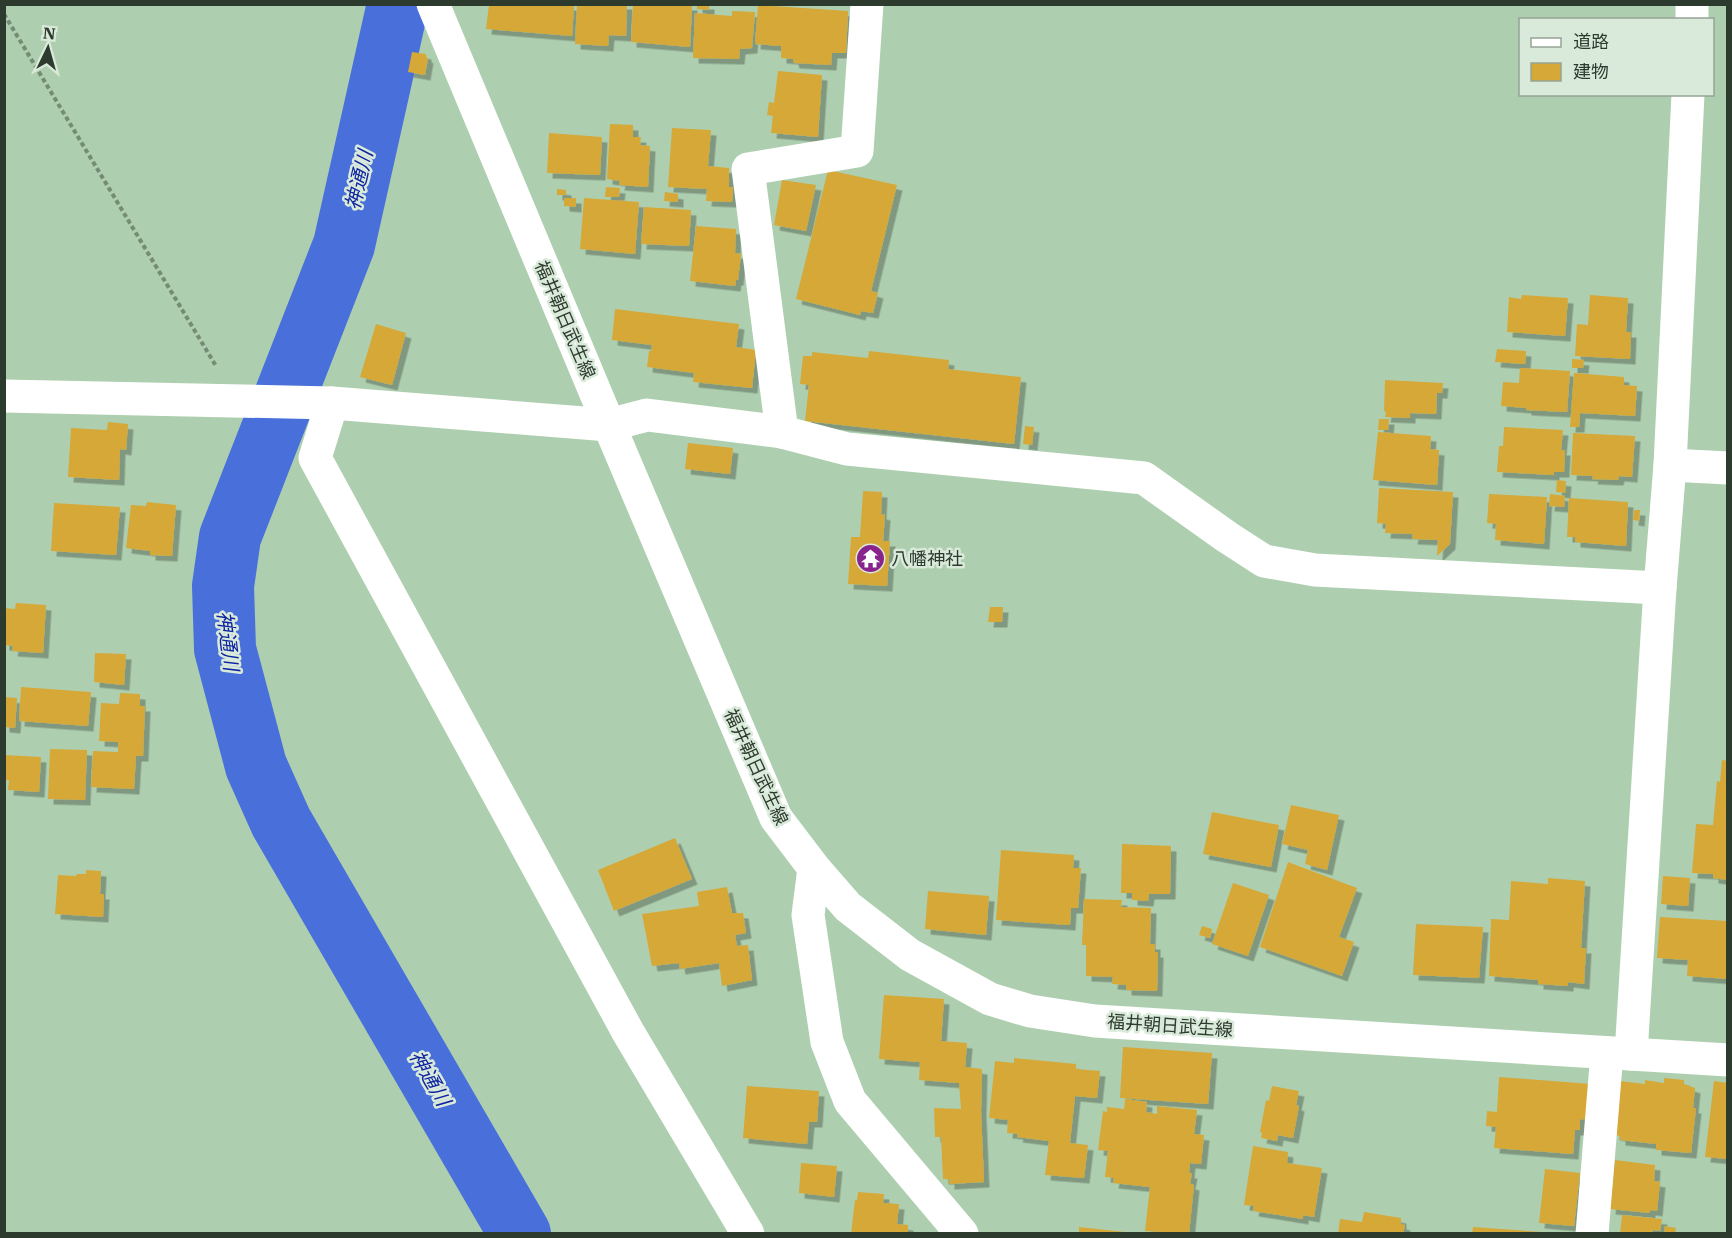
<svg xmlns="http://www.w3.org/2000/svg" width="1732" height="1238" viewBox="0 0 1732 1238" font-family="'IBM Plex Serif','Noto Sans JP',serif">
<style>
.lines{fill:none;stroke-linecap:round;stroke-linejoin:round}
.river{stroke:#4970da;stroke-width:62}
.building{fill:#d5a838;filter:url(#shadow)}
.path{stroke:#748c75;stroke-width:4;stroke-dasharray:4.5 3;stroke-linecap:butt}
.street{stroke:#fff;stroke-width:33}
.secondary{stroke:#fff;stroke-width:33}
.primary{stroke:#fff;stroke-width:33}
.labels{text-anchor:middle;stroke-width:5;stroke-linejoin:round;paint-order:stroke}
.street-label{font-size:18px;fill:#2d3b2e;stroke:#daeada}
.poi-label{font-size:18px;fill:#2d3b2e;stroke:#daeada;text-anchor:start}
.water-label{font-size:20px;font-style:italic;fill:#0f24a2;stroke:#daeada}
</style>
<defs>
<filter id="shadow"><feDropShadow dx="5.5" dy="5.5" stdDeviation="0" flood-color="#0004"/></filter>
</defs>
<rect width="100%" height="100%" fill="#aecfaf"/>
<g class="lines">
<!-- river -->
<polyline class="river" points="398,4 344,245 230,537 223,586 225,649 256,766 281,822 520,1234"/>
</g>
<!-- building -->
<g class="building">
<polygon points="577,4 627,4 626,36 609,35 608,46 575,44"/>
<polygon points="633,4 692,5 690,47 631,42"/>
<polygon points="697,4 709,4 709,10 697,9"/>
<polygon points="489,5 574,5 572,36 486,29"/>
<polygon points="758,5 848,11 846,53 832,53 831,65 794,63 793,59 781,58 781,46 755,44"/>
<polygon points="732,11 755,12 752,48 740,49 739,59 693,58 695,13 732,16"/>
<polygon points="412,52 426,54 426,57 428,58 425,75 408,72"/>
<polygon points="778,71 822,75 818,137 771,133 773,116 767,115 769,102 774,103"/>
<polygon points="610,124 633,125 633,137 641,137 640,145 650,146 648,187 619,185 620,181 607,179"/>
<polygon points="672,128 711,130 708,166 729,168 729,187 733,187 732,202 706,201 707,189 668,187"/>
<polygon points="549,133 602,137 600,175 547,173"/>
<polygon points="828,170 897,185 871,291 878,293 873,313 861,311 860,315 796,299"/>
<polygon points="782,180 816,185 806,231 774,225"/>
<polygon points="606,187 620,188 619,197 605,197"/>
<polygon points="557,189 566,190 566,195 557,195"/>
<polygon points="665,192 678,194 678,202 664,201"/>
<polygon points="564,198 576,198 576,207 564,206"/>
<polygon points="584,198 639,202 635,254 580,249"/>
<polygon points="644,207 691,210 689,246 641,244"/>
<polygon points="696,226 736,229 735,253 741,254 738,280 736,280 735,286 690,281"/>
<polygon points="1522,295 1568,298 1565,336 1507,332 1509,297 1521,299"/>
<polygon points="1590,295 1628,298 1626,332 1631,332 1630,359 1575,356 1577,324 1588,325"/>
<polygon points="615,309 739,324 736,347 756,350 752,388 693,382 694,373 647,367 649,351 651,351 652,345 612,340"/>
<polygon points="376,324 406,333 392,385 360,377"/>
<polygon points="1497,349 1526,351 1525,364 1495,362"/>
<polygon points="869,351 949,360 948,369 1021,377 1014,444 805,421 809,385 800,384 803,356 812,356 812,352 868,358"/>
<polygon points="1572,359 1584,360 1583,368 1572,368"/>
<polygon points="1520,368 1570,371 1567,412 1526,410 1526,408 1501,406 1503,382 1519,383"/>
<polygon points="1574,373 1624,377 1624,385 1637,386 1635,416 1580,413 1579,427 1570,427"/>
<polygon points="1385,380 1443,383 1442,393 1437,393 1436,414 1410,413 1410,418 1385,417 1386,412 1384,411"/>
<polygon points="1379,419 1389,419 1388,430 1378,430"/>
<polygon points="108,422 128,424 126,450 120,449 119,480 68,477 71,428 107,430"/>
<polygon points="1025,426 1034,427 1032,445 1023,444"/>
<polygon points="1504,427 1563,430 1561,450 1565,450 1564,472 1554,472 1554,475 1497,472 1499,446 1503,446"/>
<polygon points="1378,432 1431,436 1430,449 1439,450 1437,485 1373,480"/>
<polygon points="1573,433 1635,436 1632,477 1619,476 1618,480 1592,479 1593,476 1571,475"/>
<polygon points="688,443 733,448 730,474 685,469"/>
<polygon points="1557,480 1566,481 1565,493 1556,492"/>
<polygon points="1379,488 1453,492 1450,544 1437,556 1438,540 1412,539 1413,534 1385,533 1386,524 1377,523"/>
<polygon points="863,491 882,492 881,514 885,515 883,541 890,541 887,586 848,584 851,537 860,537"/>
<polygon points="1489,494 1547,497 1544,544 1495,540 1496,524 1487,523"/>
<polygon points="1550,494 1565,496 1564,507 1549,506"/>
<polygon points="1569,498 1628,502 1626,546 1575,542 1575,537 1567,537"/>
<polygon points="147,502 176,505 172,556 150,555 150,551 126,548 131,505 146,506"/>
<polygon points="54,503 120,507 116,555 51,551"/>
<polygon points="1634,510 1640,510 1639,521 1633,520"/>
<polygon points="16,603 46,605 43,653 12,651 13,646 4,645 4,608 15,609"/>
<polygon points="990,607 1003,607 1002,622 988,622"/>
<polygon points="95,653 126,654 124,685 94,682"/>
<polygon points="21,687 91,692 88,726 19,721"/>
<polygon points="120,693 140,694 140,706 145,706 143,756 136,756 134,789 91,787 93,751 118,752 118,742 99,741 101,703 119,704"/>
<polygon points="4,697 17,698 15,728 4,727"/>
<polygon points="50,749 87,750 85,800 48,799"/>
<polygon points="4,755 41,757 39,792 8,790 9,780 4,780"/>
<polygon points="1722,760 1728,761 1728,880 1713,878 1713,874 1692,873 1696,824 1713,825 1717,781 1720,782"/>
<polygon points="1291,805 1339,815 1327,870 1305,864 1308,850 1282,844"/>
<polygon points="1212,812 1279,825 1271,867 1203,854"/>
<polygon points="675,838 692,879 614,911 598,870"/>
<polygon points="1122,844 1171,846 1170,894 1149,894 1148,901 1132,900 1132,893 1121,893"/>
<polygon points="1001,850 1074,855 1073,868 1081,868 1078,908 1071,908 1070,925 996,920"/>
<polygon points="1288,862 1357,888 1339,937 1354,942 1342,976 1260,947"/>
<polygon points="86,870 101,871 100,894 104,894 103,917 55,914 58,875 76,876 77,874 86,874"/>
<polygon points="1663,876 1690,878 1688,906 1661,904"/>
<polygon points="1548,878 1585,881 1581,948 1586,948 1584,984 1568,982 1568,986 1538,984 1538,980 1489,976 1491,919 1509,920 1511,881 1548,884"/>
<polygon points="1233,883 1269,895 1248,956 1212,944"/>
<polygon points="727,887 732,913 743,913 746,933 735,935 737,946 748,945 752,980 722,986 719,963 680,969 679,963 652,966 642,914 699,906 697,892"/>
<polygon points="928,891 989,896 986,935 925,929"/>
<polygon points="1084,899 1122,900 1121,907 1151,908 1150,944 1155,944 1155,952 1158,952 1157,991 1126,990 1126,985 1112,984 1113,977 1086,976 1086,945 1082,945"/>
<polygon points="1660,917 1728,921 1728,979 1687,976 1688,960 1657,958"/>
<polygon points="1416,924 1483,927 1479,978 1413,975"/>
<polygon points="1202,926 1212,929 1210,938 1199,935"/>
<polygon points="884,995 944,999 941,1041 967,1043 965,1067 982,1069 981,1111 984,1182 949,1184 949,1179 943,1179 941,1137 935,1137 934,1108 961,1109 959,1083 919,1080 920,1062 879,1059"/>
<polygon points="1123,1047 1212,1053 1208,1104 1120,1098"/>
<polygon points="1014,1058 1076,1064 1076,1069 1100,1071 1097,1098 1075,1096 1070,1143 1088,1145 1084,1178 1045,1175 1049,1141 1017,1137 1018,1134 1007,1133 1008,1120 989,1118 995,1061 1014,1063"/>
<polygon points="1499,1077 1591,1084 1589,1120 1580,1119 1580,1130 1575,1130 1573,1154 1494,1148 1496,1127 1486,1126 1487,1111 1497,1112"/>
<polygon points="1664,1078 1684,1080 1684,1084 1695,1088 1693,1108 1696,1108 1691,1153 1656,1150 1656,1144 1620,1140 1620,1136 1614,1135 1620,1081 1645,1084 1645,1080 1664,1083"/>
<polygon points="1714,1081 1728,1083 1728,1159 1705,1157"/>
<polygon points="747,1086 819,1091 817,1122 809,1122 807,1144 743,1138"/>
<polygon points="1272,1086 1299,1091 1296,1105 1299,1106 1293,1138 1278,1135 1277,1141 1261,1138 1262,1133 1260,1132 1266,1100 1269,1101"/>
<polygon points="1125,1099 1147,1102 1146,1112 1157,1114 1157,1106 1197,1110 1194,1134 1204,1135 1201,1164 1190,1163 1189,1173 1192,1173 1190,1184 1194,1185 1189,1234 1145,1231 1150,1187 1113,1183 1114,1178 1105,1177 1108,1151 1098,1150 1103,1111 1107,1112 1107,1107 1124,1109"/>
<polygon points="1253,1146 1288,1152 1287,1163 1322,1168 1314,1217 1303,1215 1303,1219 1253,1211 1254,1206 1244,1205"/>
<polygon points="1615,1160 1655,1165 1654,1181 1660,1182 1657,1211 1650,1210 1650,1213 1610,1209"/>
<polygon points="801,1163 837,1166 834,1197 799,1193"/>
<polygon points="1545,1169 1580,1173 1574,1226 1539,1223"/>
<polygon points="858,1192 884,1194 883,1203 899,1204 897,1224 908,1225 908,1234 851,1234 855,1200 857,1200"/>
<polygon points="1364,1212 1401,1218 1401,1224 1405,1225 1403,1234 1338,1234 1340,1219 1362,1222"/>
<polygon points="1622,1215 1662,1219 1660,1231 1653,1230 1652,1234 1620,1234"/>
<polygon points="1665,1226 1676,1228 1675,1234 1664,1234"/>
<polygon points="1079,1227 1125,1232 1125,1234 1079,1234"/>
<polygon points="1473,1227 1542,1232 1542,1234 1472,1234"/>
</g>
<g class="lines">
<!-- path -->
<polyline class="path" points="4,14 216,366"/>
<!-- street -->
<g class="street">
<polyline points="1692,20 1692,4"/>
<polyline points="332,403 315,458 628,1032 748,1234"/>
<polyline points="609,425 647,415 782,432 847,449 1144,478 1227,537 1264,561 1315,570 1660,588"/>
<polyline points="782,432 748,169 857,151 867,4"/>
<polyline points="1670,465 1728,468"/>
<polyline points="814,868 808,915 827,1042 850,1101 962,1234"/>
<polyline points="1631,1054 1660,588 1670,465 1688,94"/>
<polyline points="1592,1234 1607,1053"/>
</g>
<!-- secondary -->
<polyline class="secondary" points="4,396 332,403 609,425"/>
<!-- primary -->
<polyline class="primary" points="433,4 609,425 776,818 814,868 848,907 910,955 990,999 1030,1011 1095,1021 1728,1060"/>
</g>
<!-- icons -->
<defs>
<symbol id="temple-disc" viewBox="-11 -11 22 22"><circle r="9.5" fill="#88248c" stroke="#daeada"/><path d="M0-6L5-2H3V0L6.5 2.5H4V6H1.5V3h-3V6H-4V2.5H-6.5L-3 0V-2H-5Z" fill="#fff"/></symbol>
</defs>
<g fill-rule="evenodd">
<use href="#temple-disc" x="854" y="542" width="33" height="33"/>
</g>
<g class="labels">
<!-- street labels -->
<g class="street-label">
<text transform="translate(565 320) rotate(67)" y="6">福井朝日武生線</text>
<text transform="translate(756 767) rotate(65)" y="6">福井朝日武生線</text>
<text transform="translate(1170 1026) rotate(4)" y="6">福井朝日武生線</text>
</g>
<!-- poi labels -->
<g class="poi-label">
<text x="891" y="565">八幡神社</text>
</g>
<!-- water labels -->
<g class="water-label">
<text transform="translate(359 180) rotate(-77)" y="7">神通川</text>
<text transform="translate(228 641) rotate(83)" y="7">神通川</text>
<text transform="translate(430 1078) rotate(60)" y="7">神通川</text>
</g>
</g>
<!-- border -->
<rect width="1732" height="1238" fill="none" stroke="#2d3b2e" stroke-width="12"/>
<!-- legend -->
<rect x="1519" y="18" width="195" height="78" fill="#daeada" stroke="#95a495" stroke-width="1.5"/>
<rect x="1531" y="38" width="30" height="9" fill="#ffffff" stroke="#95a495" stroke-width="1.5"/>
<text x="1573" y="48" font-size="18" fill="#2d3b2e">道路</text>
<rect x="1531" y="63" width="30" height="18" fill="#d5a838" stroke="#95a495" stroke-width="1.5"/>
<text x="1573" y="78" font-size="18" fill="#2d3b2e">建物</text>
<!-- north arrow -->
<g transform="translate(48 48) rotate(5)" stroke="#daeada" stroke-width="4.5" paint-order="stroke">
<path d="M0-4.5L10 22L0 15L-10 22Z" fill="#2d3b2e"/>
<text y="-9" font-size="16" font-weight="bold" text-anchor="middle" fill="#2d3b2e">N</text>
</g>
</svg>
